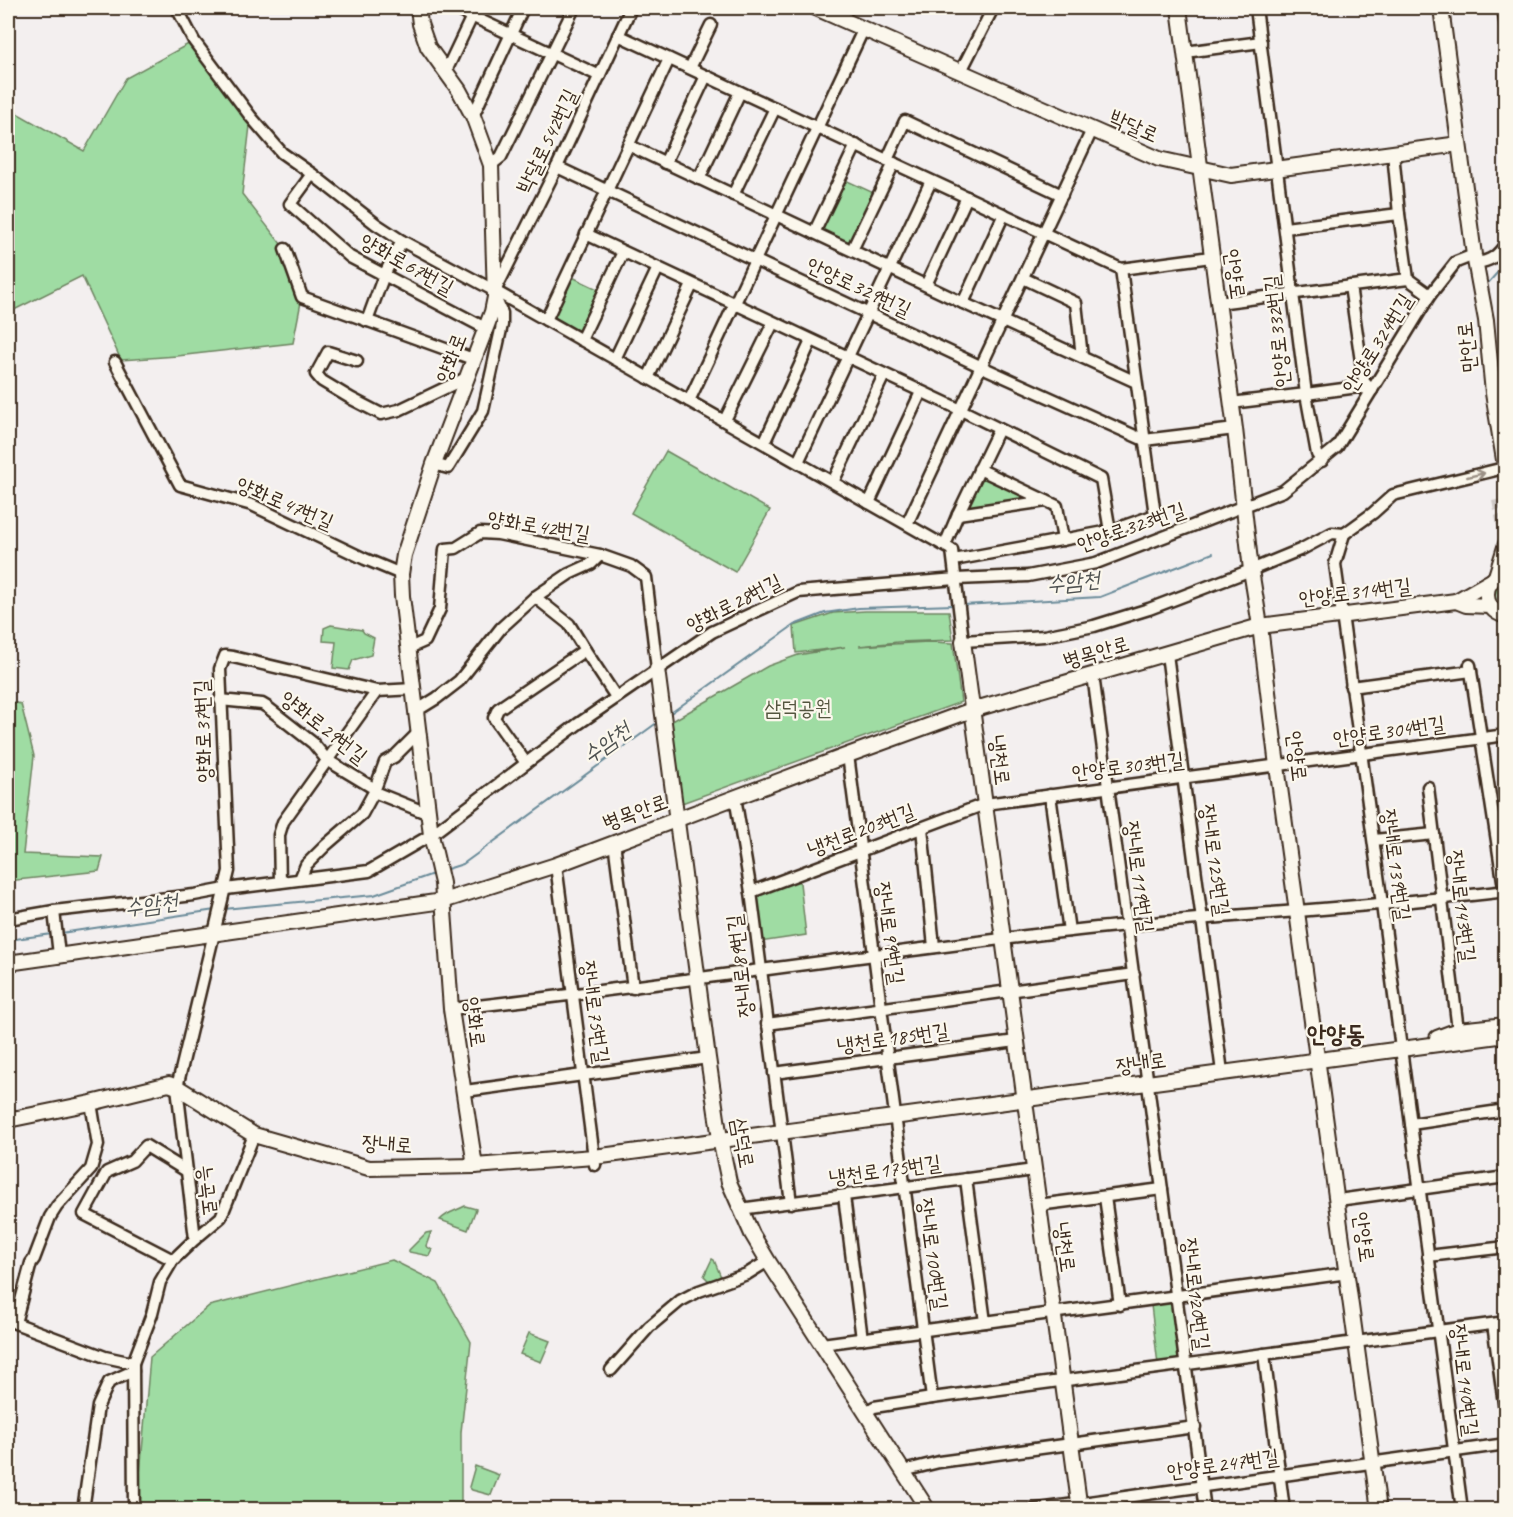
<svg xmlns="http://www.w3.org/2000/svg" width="1513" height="1517" viewBox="0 0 1513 1517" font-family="Caveat,'Poor Story',sans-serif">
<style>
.green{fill:#9fdca3;stroke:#6d8360;stroke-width:1.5}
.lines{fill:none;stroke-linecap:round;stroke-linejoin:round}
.stream{stroke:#6a8b99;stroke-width:2}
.street-tunnel{stroke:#cec8c5;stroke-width:10;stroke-dasharray:10 5;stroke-linecap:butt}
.street-casing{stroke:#3b2a1e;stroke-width:15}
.secondary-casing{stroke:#3b2a1e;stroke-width:18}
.street{stroke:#fbf7ec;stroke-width:10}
.secondary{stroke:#fbf7ec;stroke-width:14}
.oneway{stroke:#9b9085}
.labels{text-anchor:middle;stroke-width:4.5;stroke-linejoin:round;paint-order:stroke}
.street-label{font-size:21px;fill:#3b2a1e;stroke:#fbf7ec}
.park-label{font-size:21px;fill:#54563f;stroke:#fbf7ec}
.water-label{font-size:22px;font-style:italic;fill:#4f5251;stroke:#fbf7ec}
.quarter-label{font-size:24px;font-weight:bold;fill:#3b2a1e;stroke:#fbf7ec}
</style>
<rect width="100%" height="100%" fill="#f3efef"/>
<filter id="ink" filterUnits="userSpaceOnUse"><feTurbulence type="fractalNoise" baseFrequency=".0167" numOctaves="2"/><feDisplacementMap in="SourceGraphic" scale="12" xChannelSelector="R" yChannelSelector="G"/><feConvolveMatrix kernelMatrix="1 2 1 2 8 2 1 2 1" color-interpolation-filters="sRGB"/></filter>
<g filter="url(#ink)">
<!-- green -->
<g class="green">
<polygon points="194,41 251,117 242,194 285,249 302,297 293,343 177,356 121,360 82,276 8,313 8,108 84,151 126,78"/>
<polygon points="843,179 876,194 852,245 819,230"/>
<polygon points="570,276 602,291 582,336 550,318"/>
<polygon points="666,451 770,510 735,572 631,513"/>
<polygon points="983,473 1032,496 1030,500 967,508"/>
<path d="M1505,577V608C1496,603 1493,596 1495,586Z"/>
<polygon points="865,611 949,611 953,640 898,642 859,646 928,642 953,643 961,702 682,803 669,723 768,666 798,655 845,647 796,653 794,626 833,613"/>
<polygon points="331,625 362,630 364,633 374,638 371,655 353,660 349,670 333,668 336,642 323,641 324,628"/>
<polygon points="12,702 21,704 34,756 23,854 103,857 99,871 8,881 8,703"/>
<polygon points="796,880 800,883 806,935 760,942 754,897 757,892"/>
<path d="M465,1206L476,1209L468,1230L440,1220C449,1211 454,1212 465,1206Z"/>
<polygon points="431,1232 426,1246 432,1250 429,1256 409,1252 409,1250 426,1233"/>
<polygon points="712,1259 714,1260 721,1277 709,1281 704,1276"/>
<polygon points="392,1260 438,1283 471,1342 461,1432 461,1509 137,1510 150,1357 209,1306"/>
<polygon points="1173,1302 1181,1362 1158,1365 1151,1305"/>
<polygon points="529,1333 550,1341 541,1362 520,1354"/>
<polygon points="475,1466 499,1475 491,1495 472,1490 469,1487"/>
</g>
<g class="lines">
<!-- stream -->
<g class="stream">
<polyline points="1489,282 1506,263"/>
<polyline points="963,605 1100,597 1213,553"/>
<polyline points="668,715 794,625 825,613 859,608 955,605"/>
<polyline points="444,870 463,864 658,722"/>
<polyline points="224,909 374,895 433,874"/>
<polyline points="61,933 215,910"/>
<polyline points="8,940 52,934"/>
</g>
<!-- street-tunnel -->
<g class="street-tunnel">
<polyline points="1497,500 1506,547"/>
<polyline points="1482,600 1506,597"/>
</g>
<defs>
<g id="street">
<polyline points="177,8 194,41 251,117 282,153 312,174 376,224 402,241 495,291 952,550 963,641 1044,636 1094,626 1149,609 1251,570 1302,549 1332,533 1344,534 1373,513 1393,495 1504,468"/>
<polyline points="454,8 600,76"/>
<polyline points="1503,8 1506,26"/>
<polyline points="842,19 847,8"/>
<polyline points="618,35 1121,269 1211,257"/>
<polyline points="1185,52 1261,42"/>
<polyline points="690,68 711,25"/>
<polyline points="446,71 476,8"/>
<polyline points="961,71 993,8"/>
<polyline points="473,116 523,8"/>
<polyline points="628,145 963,303 1136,382"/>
<polyline points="887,160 905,121 1062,195"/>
<polyline points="665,163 706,76"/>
<polyline points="491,165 501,157 574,8"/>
<polyline points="557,167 982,367 1144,440 1235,429"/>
<polyline points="312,174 290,204 350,257 485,328"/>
<polyline points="699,179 740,92"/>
<polyline points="733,195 775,108"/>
<polyline points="1285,228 1399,214"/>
<polyline points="814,233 856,145"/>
<polyline points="586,234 961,410 1101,479 1110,531"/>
<polyline points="285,249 302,297 473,359"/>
<polyline points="852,250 894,163"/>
<path d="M1476,263C1491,261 1498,256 1506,243"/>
<polyline points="1023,278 1076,303 1082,357"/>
<polyline points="1408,279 1430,295"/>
<polyline points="926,285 967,197"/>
<polyline points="1350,286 1364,382 1372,390"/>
<polyline points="495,291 557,167 631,8"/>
<polyline points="963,303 1004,214"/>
<polyline points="1218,303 1408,279 1399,214 1393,153"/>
<polyline points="546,320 669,59"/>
<polyline points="367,321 384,275 402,241"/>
<polyline points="581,340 623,252"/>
<polyline points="615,359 658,268"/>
<polyline points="357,361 328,352 316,374 322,381 352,399 381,414 399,410 466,378"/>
<polyline points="115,362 180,485 252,505 365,559 401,574"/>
<polyline points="648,378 692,285"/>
<polyline points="689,401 864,28"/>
<polyline points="1231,403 1306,394 1256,8"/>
<polyline points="725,420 773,323"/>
<polyline points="764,443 811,341"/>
<polyline points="1322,461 1317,454 1306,394 1358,387 1372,390"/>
<polyline points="798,462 931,181"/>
<polyline points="434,464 448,468 483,411 502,325 502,313 495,297"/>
<polyline points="979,469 1057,506 1063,540"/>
<polyline points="833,482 884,375"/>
<polyline points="869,503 921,392"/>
<polyline points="958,514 1046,501"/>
<polyline points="907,524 1092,130"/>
<path d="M1344,534L1335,564C1380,879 1420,1194 1462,1510"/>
<polyline points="945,545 958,514 999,429"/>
<polyline points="954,560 1110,531 1155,515 1121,269"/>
<polyline points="535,597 569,624 585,650"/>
<polyline points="409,648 425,641 440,609 445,549 456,548 480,533 498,534 600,555 631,566 646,577 657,669"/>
<polyline points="1167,654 1222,1072"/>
<polyline points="1470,665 1506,900"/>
<polyline points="1093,675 1205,1510"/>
<polyline points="1351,687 1471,671"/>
<polyline points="220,700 262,704 267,707 313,743 327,760 375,789 374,792 429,814"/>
<polyline points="416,711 437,698 459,681 501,628 535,597 569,574 591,564 600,555"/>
<polyline points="848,755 932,1398"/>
<polyline points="526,763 494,718 498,709 585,650 616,697"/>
<polyline points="1428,787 1458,1030"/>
<polyline points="375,789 385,762 394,757 418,733"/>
<polyline points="1050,795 1069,931"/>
<polyline points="735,797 751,892 791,1203"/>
<polyline points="922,828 934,947"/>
<polyline points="1374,840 1434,834"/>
<polyline points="614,842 633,988"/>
<polyline points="556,865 595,1165"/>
<polyline points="300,879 306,865 326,845 362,814 374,792"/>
<polyline points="280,882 279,835 283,822 377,691"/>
<polyline points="751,892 985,804 1506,735"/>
<polyline points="54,911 59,955"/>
<polyline points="8,919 54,911 194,895 226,889 369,871 431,835 578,724 712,632 798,592 956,579 1028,576 1096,563 1283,491 1337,447 1430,295 1456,262 1474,255"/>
<path d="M451,1009C658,986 863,954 1070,931C1215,915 1361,909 1506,891"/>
<polyline points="767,1024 1134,974"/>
<polyline points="774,1073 1016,1041"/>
<polyline points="465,1091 708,1058"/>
<polyline points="91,1103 98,1145 91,1169 57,1206 50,1217 34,1259 31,1263 15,1323 105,1357 133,1363"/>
<polyline points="1411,1124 1506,1110"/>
<polyline points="966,1179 985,1322"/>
<polyline points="844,1196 862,1339"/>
<polyline points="1105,1197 1120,1305"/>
<polyline points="1338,1200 1506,1177"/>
<polyline points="1038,1205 1162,1189"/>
<polyline points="740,1209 1034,1170"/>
<polyline points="195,1239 221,1217 254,1135"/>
<polyline points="1428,1256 1506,1247"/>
<polyline points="173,1260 84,1214 107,1172 132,1161 146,1146 185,1170"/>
<polyline points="1493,1324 1506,1418"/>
<polyline points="822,1344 1348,1273"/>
<polyline points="1264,1354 1284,1510"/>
<polyline points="611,1370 649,1327 680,1301 699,1291 747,1274 768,1261"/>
<polyline points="866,1412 874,1407 932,1398 1506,1322"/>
<polyline points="903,1471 939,1462 1195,1427"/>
<polyline points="83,1510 98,1406 109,1382 133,1371"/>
<polyline points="134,1510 133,1363 152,1314 160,1282 173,1260 195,1239 177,1087 229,871 220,669 225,656 233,657 377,691 414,689"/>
<polyline points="1032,1510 1506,1444"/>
</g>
<g id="secondary">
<polyline points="418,8 420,24 428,47 459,90 473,116 491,165 495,297 492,312 434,464 404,555 401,574 402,596 431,835 442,883 451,1009 475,1166"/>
<polyline points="816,8 1159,159 1231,175 1459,144"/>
<polyline points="1179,8 1235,429 1251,570 1260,626 1277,766 1379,1510"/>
<polyline points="1441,8 1474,255 1486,320 1493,393 1506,472"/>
<path d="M1506,572C1481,579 1480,610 1506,616"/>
<polyline points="1496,576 1506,544"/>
<polyline points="1456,601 1491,581"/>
<polyline points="963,641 1080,1510"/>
<polyline points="657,669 708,1058 720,1139 729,1182 752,1234 768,1261 928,1510"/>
<polyline points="8,963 443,901 556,865 848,755 972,710 1260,626 1456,601 1466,605 1490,606"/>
<polyline points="1437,1038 1458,1030 1506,1025"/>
<polyline points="8,1120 91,1103 169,1084 177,1087 254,1135 369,1168 475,1166 594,1157 1506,1035"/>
</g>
</defs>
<!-- street casing -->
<use href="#street" class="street-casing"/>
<!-- secondary casing -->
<use href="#secondary" class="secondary-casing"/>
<!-- street -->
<use href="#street" class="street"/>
<!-- secondary -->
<use href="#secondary" class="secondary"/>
</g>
<!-- one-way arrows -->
<defs><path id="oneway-shaft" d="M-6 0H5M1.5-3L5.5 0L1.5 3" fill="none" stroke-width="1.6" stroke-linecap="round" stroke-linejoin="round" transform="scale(1.5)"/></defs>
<use class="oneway" href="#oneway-shaft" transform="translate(1476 475) rotate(-13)"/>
</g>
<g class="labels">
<!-- street labels -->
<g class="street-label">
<text transform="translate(1134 126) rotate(24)" y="7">박달로</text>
<text transform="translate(547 141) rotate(-64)" y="7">박달로542번길</text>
<text transform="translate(407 264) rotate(29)" y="7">양화로67번길</text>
<text transform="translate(1235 274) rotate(82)" y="7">안양로</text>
<text transform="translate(859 287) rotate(25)" y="7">안양로329번길</text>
<text transform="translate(1277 331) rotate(-96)" y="7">안양로332번길</text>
<text transform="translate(1377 343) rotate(-58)" y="7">안양로324번길</text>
<text transform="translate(1467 347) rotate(-96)" y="7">만안로</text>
<text transform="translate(451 358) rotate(-69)" y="7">양화로</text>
<text transform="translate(285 503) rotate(23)" y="7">양화로47번길</text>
<text transform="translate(539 526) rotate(9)" y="7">양화로42번길</text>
<text transform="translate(1131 527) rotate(-19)" y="7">안양로323번길</text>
<text transform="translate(1355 592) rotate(-7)" y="7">안양로314번길</text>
<text transform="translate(734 603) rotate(-27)" y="7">양화로28번길</text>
<text transform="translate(1096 652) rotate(-16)" y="7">병목안로</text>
<text transform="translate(324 727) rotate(38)" y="7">양화로29번길</text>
<text transform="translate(203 731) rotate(-92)" y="7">양화로37번길</text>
<text transform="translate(1389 731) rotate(-8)" y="7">안양로304번길</text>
<text transform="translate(1297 756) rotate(83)" y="7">안양로</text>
<text transform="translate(1000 760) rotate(83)" y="7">냉천로</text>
<text transform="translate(1128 766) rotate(-7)" y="7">안양로303번길</text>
<text transform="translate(635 812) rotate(-20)" y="7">병목안로</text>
<text transform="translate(861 830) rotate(-21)" y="7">냉천로203번길</text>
<text transform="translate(1215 860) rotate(82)" y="7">장내로125번길</text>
<text transform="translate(1396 865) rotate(82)" y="7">장내로139번길</text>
<text transform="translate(1139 877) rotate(82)" y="7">장내로119번길</text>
<text transform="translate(1462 906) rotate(83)" y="7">장내로143번길</text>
<text transform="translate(890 933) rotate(82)" y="7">장내로99번길</text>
<text transform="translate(740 966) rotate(-97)" y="7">장내로89번길</text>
<text transform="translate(595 1012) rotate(82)" y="7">장내로75번길</text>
<text transform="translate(475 1022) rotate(82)" y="7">양화로</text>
<text transform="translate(893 1038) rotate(-8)" y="7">냉천로185번길</text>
<text transform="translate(1141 1063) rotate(-8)" y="7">장내로</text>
<text transform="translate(743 1143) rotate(80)" y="7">삼덕로</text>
<text transform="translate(387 1144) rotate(4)" y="7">장내로</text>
<text transform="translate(885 1170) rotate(-8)" y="7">냉천로175번길</text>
<text transform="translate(208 1190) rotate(83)" y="7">능곡로</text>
<text transform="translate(1364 1237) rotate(82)" y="7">안양로</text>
<text transform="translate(1065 1247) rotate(82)" y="7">냉천로</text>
<text transform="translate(933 1254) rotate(82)" y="7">장내로100번길</text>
<text transform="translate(1196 1294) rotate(83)" y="7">장내로120번길</text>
<text transform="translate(1465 1380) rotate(83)" y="7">장내로140번길</text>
<text transform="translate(1223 1464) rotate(-8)" y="7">안양로247번길</text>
</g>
<!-- park labels -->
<g class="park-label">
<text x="798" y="715">삼덕공원</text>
</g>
<!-- water labels -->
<g class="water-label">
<text transform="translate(1073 581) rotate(-6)" y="8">수암천</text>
<text transform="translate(606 742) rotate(-36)" y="8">수암천</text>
<text transform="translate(151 904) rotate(-8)" y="8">수암천</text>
</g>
<!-- quarter labels -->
<g class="quarter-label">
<text x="1336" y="1042">안양동</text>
</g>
</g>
<!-- margin -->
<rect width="1513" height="1517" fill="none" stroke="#fbf7ec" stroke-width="30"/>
<rect x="15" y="15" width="1483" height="1487" fill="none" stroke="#3b2a1e" stroke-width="2" filter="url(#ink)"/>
</svg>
